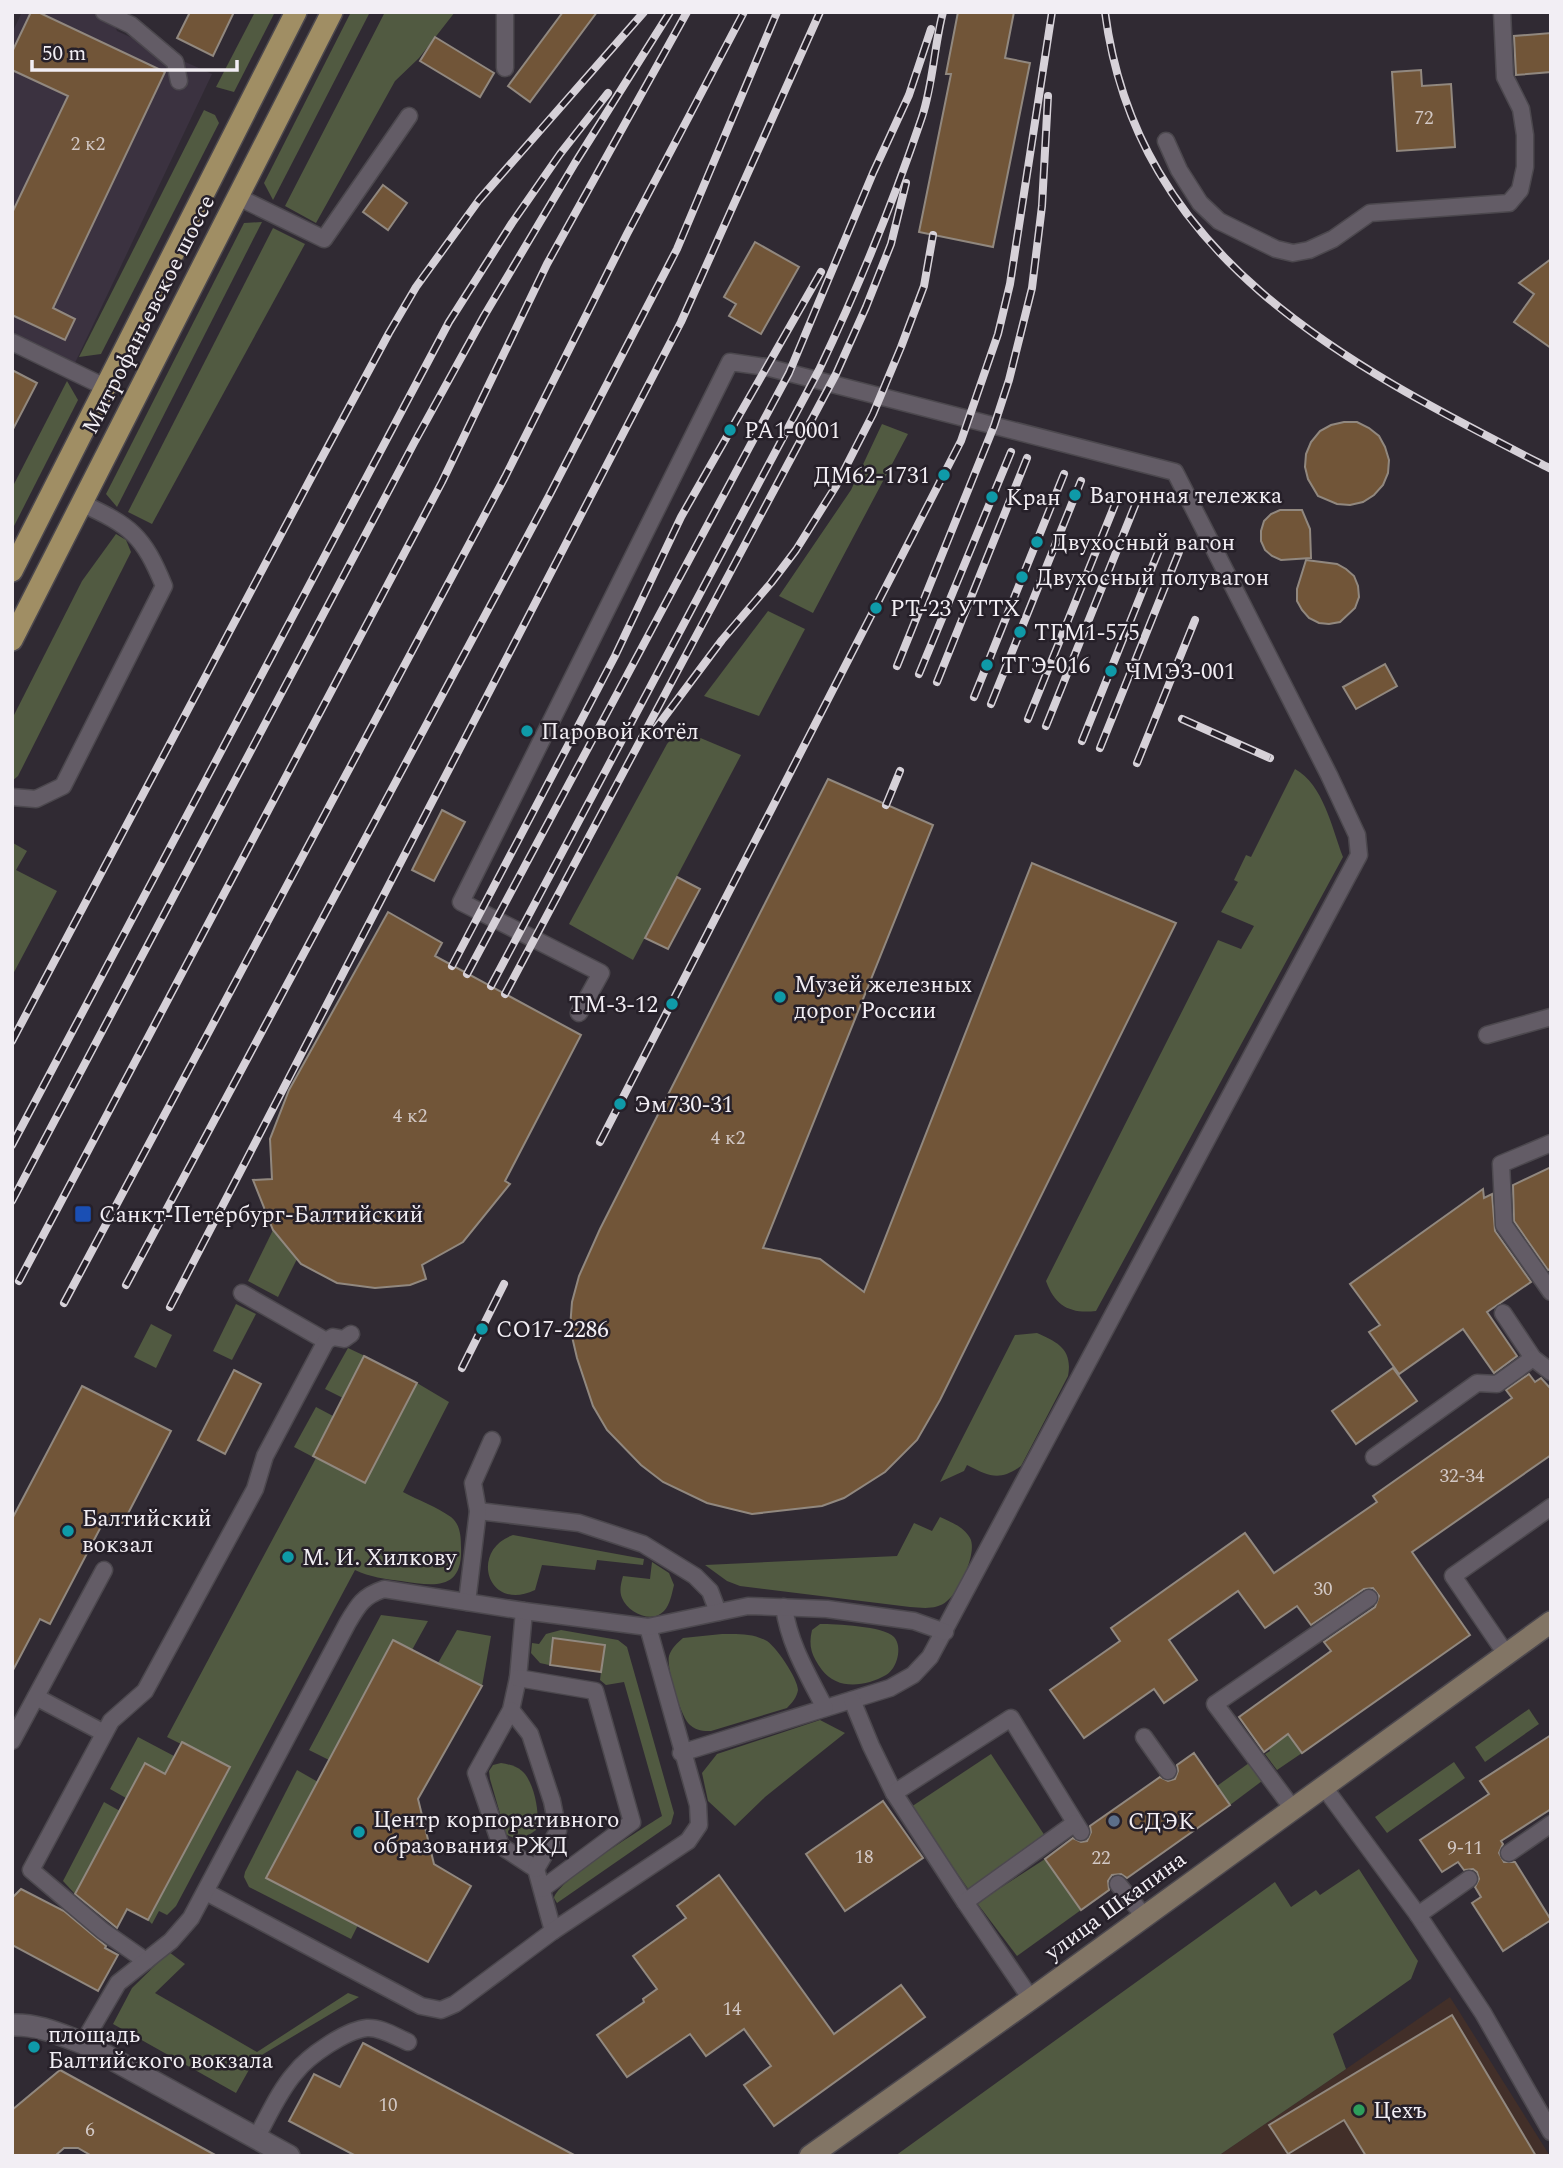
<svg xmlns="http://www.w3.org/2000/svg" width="1563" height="2168" viewBox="0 0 1563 2168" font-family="Spectral,serif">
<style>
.built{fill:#3b3240}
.education{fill:#422f29}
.green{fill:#515a41}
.building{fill:#715538;stroke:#91887f;stroke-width:2}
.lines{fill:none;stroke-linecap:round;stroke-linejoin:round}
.lane-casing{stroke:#4c484e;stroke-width:19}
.street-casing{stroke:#4c484e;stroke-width:24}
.secondary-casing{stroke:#4c484e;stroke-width:24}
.primary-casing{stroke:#4c484e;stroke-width:24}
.lane{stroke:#635c66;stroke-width:16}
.street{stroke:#635c66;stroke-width:21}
.secondary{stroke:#827565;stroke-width:21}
.primary{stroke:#a08e64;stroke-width:21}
.rail-casing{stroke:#d6d1d8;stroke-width:8}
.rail{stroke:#262029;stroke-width:5;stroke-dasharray:16;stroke-linecap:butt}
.culture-dot{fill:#0f9aa8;stroke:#262029;stroke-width:2.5}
.transit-dot{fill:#1a4fb4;stroke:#262029;stroke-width:2.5}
.service-dot{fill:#5c6f8a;stroke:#262029;stroke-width:2.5}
.leisure-dot{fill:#2e9e5b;stroke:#262029;stroke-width:2.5}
.labels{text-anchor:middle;stroke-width:5;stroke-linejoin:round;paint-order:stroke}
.number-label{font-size:19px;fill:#d2c8c5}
.street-label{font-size:23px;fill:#f2eef4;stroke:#262029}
.poi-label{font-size:23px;fill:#f2eef4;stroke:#262029;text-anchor:start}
</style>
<rect width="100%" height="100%" fill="#302a33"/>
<!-- built -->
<polygon class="built" points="22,12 110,12 117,31 212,74 74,365 12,334 12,33"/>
<!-- education -->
<polygon class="education" points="1450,1997 1550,2156 1218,2156 1346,2069"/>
<!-- green -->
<g class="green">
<polygon points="255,12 275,12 234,92 216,87"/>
<polygon points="351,12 370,12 273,200 264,183"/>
<polygon points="385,12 455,12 419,58 395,81 316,223 285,206"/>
<polygon points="204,110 215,115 219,123 101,354 79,357"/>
<polygon points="262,222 117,507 106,494 244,223"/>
<polygon points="273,228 305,244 152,524 128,512"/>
<polygon points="67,381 78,400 12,530 12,488"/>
<polygon points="882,424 908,434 813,613 779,596 851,490"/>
<polygon points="116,534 126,540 131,552 18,776 12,781 12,719 82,581"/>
<polygon points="768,611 805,629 759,716 704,696"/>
<polygon points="677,732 691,734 741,755 633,960 569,924 667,744"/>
<path d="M1295,769C1323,784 1332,828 1343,857L1096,1311C1070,1314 1055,1306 1046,1281L1218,940L1241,949L1254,926L1221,912L1238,882L1234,880L1246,855L1251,857Z"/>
<polygon points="13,843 27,851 16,870 57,891 12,976"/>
<polygon points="273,1230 297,1259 278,1297 248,1281"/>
<polygon points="236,1304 256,1314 232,1360 213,1351"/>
<polygon points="151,1324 172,1335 156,1368 134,1357"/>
<path d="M1037,1333C1058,1342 1073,1350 1068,1376L1021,1466C999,1482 989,1476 967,1465L964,1471L940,1482L1015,1335Z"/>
<polygon points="348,1348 365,1356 343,1398 325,1389"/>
<path d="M417,1383L449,1402L403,1492C418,1500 437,1507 451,1517C460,1524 461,1536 461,1547C463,1591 434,1586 401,1581C385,1579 370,1577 355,1570L176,1906L167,1915L159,1911L152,1924L148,1920L230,1768L182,1742L181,1744L167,1737L316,1458L365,1483Z"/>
<polygon points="316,1407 333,1416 313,1457 294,1447"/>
<path d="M940,1517C951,1522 964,1527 970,1538C978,1552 959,1592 947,1601C937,1610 923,1608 910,1607L740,1586L727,1581L705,1565L897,1556L914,1523L932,1531Z"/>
<path d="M513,1535L644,1559L643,1565L597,1560L595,1570L542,1565L535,1590C487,1613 469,1550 513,1535Z"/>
<path d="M652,1562L669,1573L674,1585C672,1593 670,1605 664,1611C652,1624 628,1613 622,1598C619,1591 621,1583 623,1576L650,1579Z"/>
<polygon points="381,1615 428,1621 412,1650 393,1640 329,1760 309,1750"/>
<path d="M820,1624C835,1624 884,1626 894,1637C903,1647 897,1669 886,1675C865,1687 837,1690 822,1670C812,1656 808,1647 812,1630Z"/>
<polygon points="457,1630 491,1636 482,1686 438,1663"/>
<path d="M561,1630L618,1640L627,1647L674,1813L671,1824L557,1903L554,1898C558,1880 642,1829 662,1816L624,1682L606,1685L600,1680L604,1646L553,1638L549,1665L540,1663L531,1653L532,1643L539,1644L546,1634Z"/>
<path d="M722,1634C737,1634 751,1633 765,1640C775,1644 798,1679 798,1690C797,1697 792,1703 787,1708L711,1731C703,1731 697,1731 690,1725C681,1718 666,1667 669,1656C671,1649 677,1643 683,1638Z"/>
<polygon points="1529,1709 1539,1724 1485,1762 1475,1747"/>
<polygon points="820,1720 845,1733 765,1797 735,1826 708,1801 702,1773 717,1754"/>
<polygon points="1288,1734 1302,1753 1277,1770 1265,1754 1270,1751 1269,1748"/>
<polygon points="138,1737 174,1756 165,1774 145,1763 126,1798 110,1789"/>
<polygon points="991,1754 1047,1839 971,1893 911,1807"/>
<polygon points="1454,1762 1465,1778 1387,1833 1375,1817"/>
<path d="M501,1763C508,1764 516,1766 522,1771C534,1781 541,1816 536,1830C525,1838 517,1842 506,1834L490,1779L489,1771L493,1765Z"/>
<polygon points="1249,1763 1262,1781 1230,1805 1217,1786"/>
<polygon points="297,1770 318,1782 358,1925 351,1939 249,1887 244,1877 245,1872"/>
<polygon points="104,1802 120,1811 75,1894 63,1881"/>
<polygon points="1045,1859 1081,1910 1017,1956 977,1903"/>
<polygon points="1359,1869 1418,1961 1411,1979 1333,2034 1346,2069 1218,2156 895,2156 1275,1882 1291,1907 1316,1890 1320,1895"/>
<polygon points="169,1952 185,1964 155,1993 257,2052 348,1993 359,1997 255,2059 236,2093 113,2024 132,1988"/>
</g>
<!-- building -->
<g class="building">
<polygon points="31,12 38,12 165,72 53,308 75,319 65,340 12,315 12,213 68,96 12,70 12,52"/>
<polygon points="190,12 234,12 213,56 177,38"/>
<polygon points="563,12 597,12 530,102 508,86"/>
<polygon points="958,12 1014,12 1005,58 1030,63 993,247 919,232 951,74 946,74"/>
<polygon points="1551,33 1551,72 1516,75 1514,36"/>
<polygon points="435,37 494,73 480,97 420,61"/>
<polygon points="1421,70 1422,86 1451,84 1455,147 1397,151 1392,72"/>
<polygon points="383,185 407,203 388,230 363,212"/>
<polygon points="755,242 799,267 761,334 729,316 736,304 724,297"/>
<polygon points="1551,259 1551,348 1514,322 1534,294 1519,283"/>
<polygon points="12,370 37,383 12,431"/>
<polygon points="1344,422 1357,422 1369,428 1379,436 1385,447 1389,460 1388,473 1383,485 1374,495 1363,502 1350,505 1337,504 1318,496 1308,479 1305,467 1306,454 1311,442 1320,431 1331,425"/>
<polygon points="1280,510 1302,510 1310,529 1311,558 1281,560 1272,556 1265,550 1261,541 1261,531 1264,521 1271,514"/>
<polygon points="1306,560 1337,564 1346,569 1354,576 1358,586 1359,597 1355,608 1340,622 1329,624 1319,623 1309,618 1302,610 1297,601 1297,589"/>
<polygon points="1385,664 1397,686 1356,709 1343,687"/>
<polygon points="828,779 933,825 763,1248 820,1259 864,1292 1032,863 1176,923 940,1400 917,1440 885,1472 844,1498 822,1506 752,1514 707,1503 663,1482 641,1465 607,1430 593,1406 577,1358 570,1328 572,1302 579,1276 600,1229"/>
<polygon points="442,810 465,822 434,881 412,870"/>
<polygon points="677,877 700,889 668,949 645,938"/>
<polygon points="388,912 442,943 435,956 581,1035 505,1181 510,1184 463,1242 422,1265 426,1279 410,1285 375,1288 337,1283 301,1264 273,1230 253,1180 272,1179 270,1139 289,1090"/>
<polygon points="1551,1167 1551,1268 1548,1270 1514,1221 1513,1185"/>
<polygon points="1483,1189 1484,1198 1492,1194 1495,1231 1531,1282 1487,1312 1517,1356 1494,1373 1463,1329 1399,1374 1369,1332 1380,1325 1350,1284"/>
<polygon points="364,1356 417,1383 365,1483 313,1456"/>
<polygon points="1393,1368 1417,1401 1356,1444 1332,1411"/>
<polygon points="234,1370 261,1384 225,1454 198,1440"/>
<polygon points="1529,1374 1535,1382 1541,1378 1551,1389 1551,1455 1412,1552 1470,1635 1302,1753 1288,1734 1264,1752 1239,1717 1331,1651 1324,1642 1375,1607 1379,1596 1373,1588 1364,1589 1311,1625 1297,1606 1265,1628 1238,1591 1169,1640 1197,1680 1164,1703 1154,1689 1084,1738 1050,1690 1120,1641 1111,1628 1245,1533 1274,1573 1377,1502 1373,1496 1512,1398 1506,1390"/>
<polygon points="82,1386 171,1431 121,1527 105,1519 50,1624 40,1619 12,1672 12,1519"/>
<polygon points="553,1638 605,1645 601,1672 550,1665"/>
<polygon points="393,1640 482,1686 418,1799 434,1864 471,1886 428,1962 266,1878"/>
<polygon points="1551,1735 1551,1809 1501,1841 1503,1844 1499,1853 1504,1862 1515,1862 1551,1920 1503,1951 1472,1903 1481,1897 1475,1887 1479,1879 1477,1872 1473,1869 1464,1870 1458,1862 1442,1872 1420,1840 1489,1794 1480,1781"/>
<polygon points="182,1742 230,1767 148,1920 127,1909 117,1928 75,1894 145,1763 165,1774"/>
<polygon points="1194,1753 1230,1805 1127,1878 1121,1874 1112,1875 1108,1881 1109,1890 1081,1910 1045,1859 1073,1838 1081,1842 1087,1841 1091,1832 1090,1826 1160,1777 1168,1781 1175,1779 1178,1771 1177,1765"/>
<polygon points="883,1801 923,1858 845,1911 806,1854"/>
<polygon points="719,1875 834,2034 901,1985 925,2017 774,2126 744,2085 771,2066 744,2029 706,2056 690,2034 627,2077 597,2035 644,2002 643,1999 657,1989 633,1956 686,1918 677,1906"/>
<polygon points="21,1889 64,1911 106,1946 105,1948 118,1955 98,1991 12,1945 12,1898"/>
<polygon points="1452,2015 1536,2156 1366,2156 1344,2120 1288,2154 1269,2125"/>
<polygon points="363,2043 576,2156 356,2156 289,2121 314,2074 340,2087"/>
<polygon points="60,2070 217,2156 92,2156 78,2148 64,2148 55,2156 12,2156 12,2110"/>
</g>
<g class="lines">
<defs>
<g id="lane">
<polyline points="104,12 131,25 175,62 179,81"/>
<polyline points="505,68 505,12"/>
<polyline points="1166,141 1179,170 1200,203 1219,221 1276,249 1293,253 1309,250 1333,239 1370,213 1509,203 1520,190 1525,167 1525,135 1521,109 1505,77 1502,12"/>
<polyline points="238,197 324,239 409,116"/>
<polyline points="12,342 105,387"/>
<path d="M12,797L36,799L63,786L164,586C143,535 131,526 81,503"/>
<polyline points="579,1013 601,973 461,902 730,362 766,367 1175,472 1329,775 1357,835 1359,855 930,1657 913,1675 890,1688 681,1753"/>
<polyline points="1487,1035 1551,1017"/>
<polyline points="1551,1143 1501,1164 1504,1225 1551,1292"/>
<polyline points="242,1293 326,1341"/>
<polyline points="1503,1313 1533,1358 1551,1372"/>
<polyline points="1374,1457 1477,1383 1497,1384 1533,1358"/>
<polyline points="478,1511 579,1523 643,1544 695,1576 710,1591 718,1612"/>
<polyline points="467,1602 478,1511 473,1483 492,1440"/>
<path d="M784,1607C789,1644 808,1675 825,1708"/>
<polyline points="524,1611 518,1678 511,1710 476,1773 501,1846 536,1869 553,1931"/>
<polyline points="1506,1654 1453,1576 1551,1507"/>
<polyline points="518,1678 595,1691 632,1822 542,1889"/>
<polyline points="36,1697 104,1733"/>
<polyline points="852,1700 871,1746 894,1793"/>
<polyline points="511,1710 530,1734 552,1801 558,1831 536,1869"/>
<polyline points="1144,1737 1168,1771"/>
<polyline points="12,1741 104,1570"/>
<polyline points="1324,1787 1418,1915 1483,2013 1551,2132"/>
<polyline points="1293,1809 1215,1704 1369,1598"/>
<polyline points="1509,1853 1551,1824"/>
<polyline points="1118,1884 1144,1916"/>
<polyline points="206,1892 421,2006 441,2010 455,2004 553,1931 688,1841 699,1825 698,1805 648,1627"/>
<polyline points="965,1902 894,1793 1011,1718 1081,1832"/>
<polyline points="1418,1915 1469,1879"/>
<polyline points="146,1961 103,1931 31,1870 111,1721 145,1691 255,1489 265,1456 326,1341 333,1337 344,1339 351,1334"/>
<polyline points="1031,1999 965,1902 1075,1823"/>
<path d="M83,2043L118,1983L171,1941L191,1918L347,1624C358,1605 363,1596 384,1589L524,1611L648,1627L748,1606L827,1609L914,1621L945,1632"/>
<path d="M256,2138C268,2117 279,2091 295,2073C308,2056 346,2030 367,2028C381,2027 396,2037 408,2042"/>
</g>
<path id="street" d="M12,2025C38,2024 59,2034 83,2043L289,2156"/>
<polyline id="secondary" points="810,2156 1031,1999 1551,1622"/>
<g id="primary">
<polyline points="12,571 296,12"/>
<polyline points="12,640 332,12"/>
</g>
</defs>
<!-- lane casing -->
<use href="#lane" class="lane-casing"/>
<!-- street casing -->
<use href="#street" class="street-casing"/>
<!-- secondary casing -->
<use href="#secondary" class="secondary-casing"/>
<!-- primary casing -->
<use href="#primary" class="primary-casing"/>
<!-- lane -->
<use href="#lane" class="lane"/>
<!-- street -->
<use href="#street" class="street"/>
<!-- secondary -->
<use href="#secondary" class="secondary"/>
<!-- primary -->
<use href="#primary" class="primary"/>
<defs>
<g id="rail">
<path d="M1105,12C1137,261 1350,366 1551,469"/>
<polyline points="897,666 994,426 1009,380 1032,288 1042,206 1048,96"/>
<polyline points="919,674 1011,452"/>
<polyline points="937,682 1027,458"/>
<polyline points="974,697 1064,474"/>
<polyline points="991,704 1081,481"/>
<polyline points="1028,719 1118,497"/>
<polyline points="1182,719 1270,758"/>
<polyline points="1046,726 1136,503"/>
<polyline points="651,735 722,640 771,583 796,550 836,486 873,414 901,347 924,286 933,235"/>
<polyline points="1082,741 1161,545"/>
<polyline points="1100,748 1179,552"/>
<polyline points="1137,763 1195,620"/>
<polyline points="886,805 900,771"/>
<polyline points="452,966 615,656 681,517 821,272"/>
<polyline points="467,974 789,373 873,173 909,95 931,29"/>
<path d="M491,986L819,370C858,288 893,203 922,117C933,84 934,47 943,12"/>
<polyline points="505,994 836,374 866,307 891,244 906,183"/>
<polyline points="12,1041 312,476 389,333 416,287 479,200 644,12"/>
<polyline points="600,1142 961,441 998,334 1010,284 1052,12"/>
<polyline points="12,1145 449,322 512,223 560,154 608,93"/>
<polyline points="12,1201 414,443 484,316 575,163 670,12"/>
<polyline points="19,1281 442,482 547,264 687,12"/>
<polyline points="126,1285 549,496 677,249 777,12"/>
<polyline points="64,1303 505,477 627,234 744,12"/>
<polyline points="170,1307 681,322 820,12"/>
<polyline points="462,1368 504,1284"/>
</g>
</defs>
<!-- rail casing -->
<use href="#rail" class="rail-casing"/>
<!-- rail -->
<use href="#rail" class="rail"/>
</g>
<!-- markers -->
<g class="culture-dot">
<circle cx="730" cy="430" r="7"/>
<circle cx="944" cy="475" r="7"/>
<circle cx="1075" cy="495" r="7"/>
<circle cx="992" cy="497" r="7"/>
<circle cx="1037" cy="542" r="7"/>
<circle cx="1022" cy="577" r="7"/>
<circle cx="876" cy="608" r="7"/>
<circle cx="1020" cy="632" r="7"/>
<circle cx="987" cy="665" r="7"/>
<circle cx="1111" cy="671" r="7"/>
<circle cx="527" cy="731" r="7"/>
<circle cx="780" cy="997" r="7"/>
<circle cx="672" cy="1004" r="7"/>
<circle cx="620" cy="1104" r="7"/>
<circle cx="482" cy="1329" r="7"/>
<circle cx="68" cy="1531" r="7"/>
<circle cx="288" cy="1557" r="7"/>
<circle cx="359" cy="1832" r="7"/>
<circle cx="34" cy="2047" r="7"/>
</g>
<rect class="transit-dot" x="74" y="1205" width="18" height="18" rx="3.5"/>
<circle class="service-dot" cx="1114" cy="1821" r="7"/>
<circle class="leisure-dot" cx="1359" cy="2110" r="7"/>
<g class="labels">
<!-- number labels -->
<g class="number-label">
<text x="1424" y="124">72</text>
<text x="88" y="150">2 к2</text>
<text x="410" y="1122">4 к2</text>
<text x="728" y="1144">4 к2</text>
<text x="1462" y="1482">32-34</text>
<text x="1323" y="1595">30</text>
<text x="1465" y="1854">9-11</text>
<text x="864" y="1863">18</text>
<text x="1101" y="1864">22</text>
<text x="732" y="2015">14</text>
<text x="388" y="2111">10</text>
<text x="90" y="2136">6</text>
</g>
<!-- street labels -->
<g class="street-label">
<text transform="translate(148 314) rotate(-63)" y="8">Митрофаньевское шоссе</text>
<text transform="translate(1115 1905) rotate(-36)" y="8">улица Шкапина</text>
</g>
<!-- poi labels -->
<g class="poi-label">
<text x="744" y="438">РА1-0001</text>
<text x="930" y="483" text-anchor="end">ДМ62-1731</text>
<text x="1089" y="503">Вагонная тележка</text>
<text x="1006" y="505">Кран</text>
<text x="1051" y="550">Двухосный вагон</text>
<text x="1036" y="585">Двухосный полувагон</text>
<text x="890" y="616">РТ-23 УТТХ</text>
<text x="1034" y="640">ТГМ1-575</text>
<text x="1001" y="673">ТГЭ-016</text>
<text x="1125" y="679">ЧМЭ3-001</text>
<text x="541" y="739">Паровой котёл</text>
<text x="794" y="992">Музей железных<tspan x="794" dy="26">дорог России</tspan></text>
<text x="658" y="1012" text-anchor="end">ТМ-3-12</text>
<text x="634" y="1112">Эм730-31</text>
<text x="99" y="1222">Санкт-Петербург-Балтийский</text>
<text x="496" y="1337">СО17-2286</text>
<text x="82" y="1526">Балтийский<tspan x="82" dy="26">вокзал</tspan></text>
<text x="302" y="1565">М. И. Хилкову</text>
<text x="373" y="1827">Центр корпоративного<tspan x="373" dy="26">образования РЖД</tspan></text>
<text x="1128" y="1829">СДЭК</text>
<text x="48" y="2042">площадь<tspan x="48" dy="26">Балтийского вокзала</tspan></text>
<text x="1373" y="2118">Цехъ</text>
</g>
</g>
<!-- border -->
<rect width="1563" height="2168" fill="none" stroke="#f2eef4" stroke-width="28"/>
<!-- scale -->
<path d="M32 60v10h205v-10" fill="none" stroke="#f2eef4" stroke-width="3.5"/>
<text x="42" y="60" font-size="21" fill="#f2eef4" stroke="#262029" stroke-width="5" paint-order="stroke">50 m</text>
</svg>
